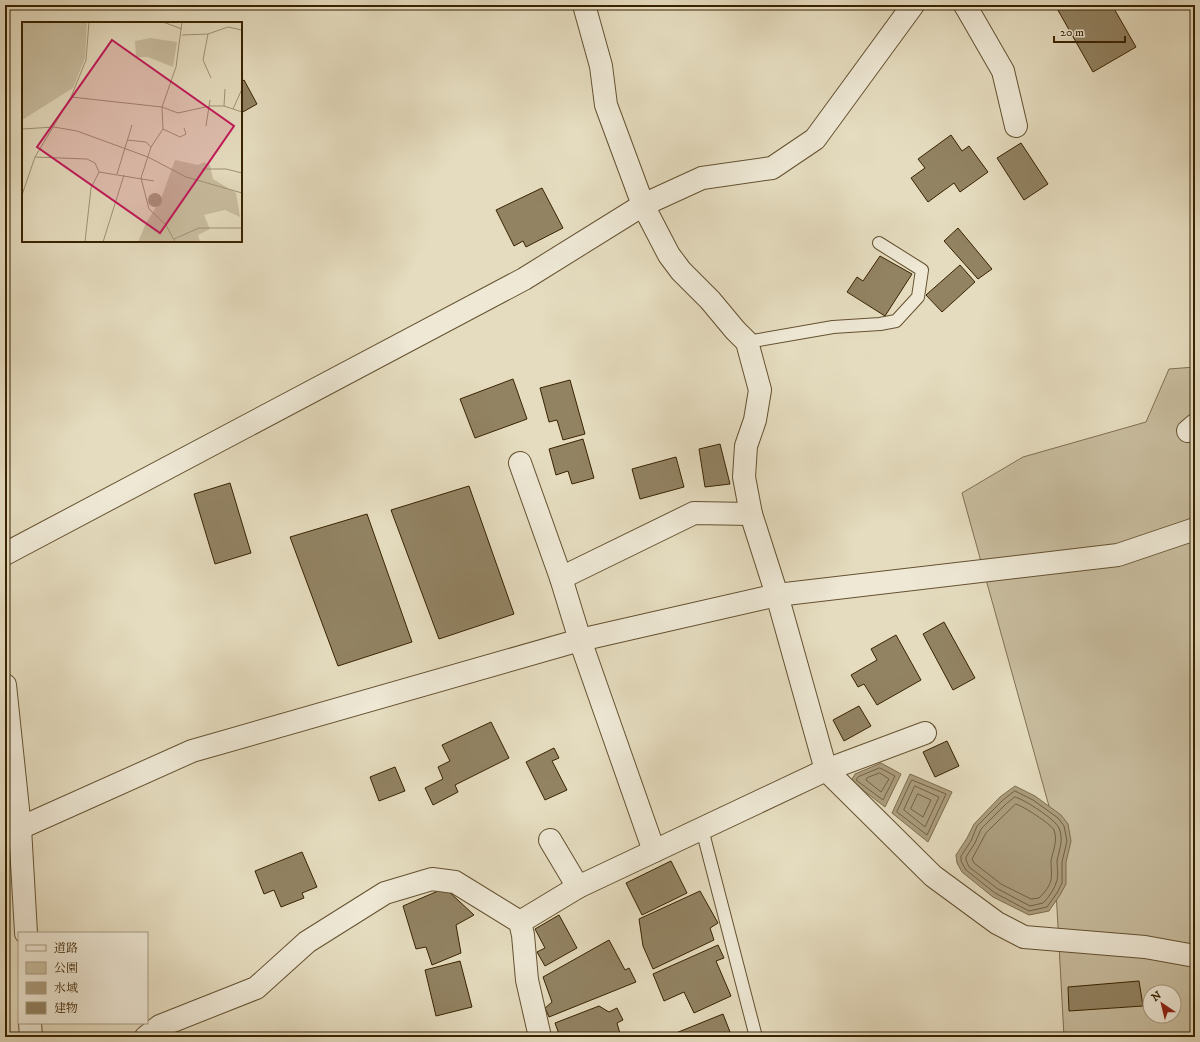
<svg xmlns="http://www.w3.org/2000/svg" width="1200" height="1042" viewBox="0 0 1200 1042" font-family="'IM FELL DW Pica','Noto Serif JP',serif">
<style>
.green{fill:#c8bd9f;stroke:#807050;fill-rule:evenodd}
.water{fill:#ab9d7e;stroke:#7d6c4c}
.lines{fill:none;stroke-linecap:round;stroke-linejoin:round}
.shore{stroke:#72603f;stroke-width:1}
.building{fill:#928363;stroke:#392300}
.service-casing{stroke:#645130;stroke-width:14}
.minor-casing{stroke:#645130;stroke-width:24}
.tertiary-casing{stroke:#645130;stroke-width:24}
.service{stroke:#eee8d5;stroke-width:12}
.minor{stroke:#eee8d5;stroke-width:22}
.tertiary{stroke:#eee8d5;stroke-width:22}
.inset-road{fill:none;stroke:#a09273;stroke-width:1}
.view{fill:#c2185b;fill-opacity:0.15;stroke:#c2185b;stroke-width:2}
.inset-edge{fill:none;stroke:#392300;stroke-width:2}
</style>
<rect width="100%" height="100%" fill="#e5dcbf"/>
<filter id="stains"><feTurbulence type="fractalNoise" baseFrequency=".005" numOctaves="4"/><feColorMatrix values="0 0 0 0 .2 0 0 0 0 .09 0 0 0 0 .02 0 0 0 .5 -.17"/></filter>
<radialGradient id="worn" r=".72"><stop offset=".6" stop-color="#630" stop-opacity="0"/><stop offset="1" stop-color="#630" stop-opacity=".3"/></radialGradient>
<!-- green -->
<path class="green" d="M1195,367V1037H1064L1052,817L962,493L1023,457L1146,422L1169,369ZM1150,992H1174V1016H1150Z"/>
<!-- water -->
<g class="water">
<polygon points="881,763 901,774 885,807 851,781 855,774"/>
<polygon points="910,774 952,792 928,842 892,813"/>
<polygon points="1015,786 1035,796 1061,815 1068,824 1071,841 1066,862 1066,884 1060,895 1049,911 1029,915 993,897 962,872 957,863 956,855 967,838 974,824 1000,797"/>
</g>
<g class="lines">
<!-- shore -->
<g class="shore">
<polygon points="880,768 895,776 883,800 856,780 858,777"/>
<polygon points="880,773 889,779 881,792 866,780 867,778"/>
<polygon points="912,780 946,794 927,835 897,812"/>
<polygon points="915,786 939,797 925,827 904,810"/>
<polygon points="1015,791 1033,800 1058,818 1064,826 1067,841 1062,862 1062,883 1057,893 1047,907 1029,911 995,893 966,870 961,861 961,856 971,841 977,826 1003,800"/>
<polygon points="918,794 931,800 923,817 911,809"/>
<path d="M1015,797C1024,799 1056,820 1059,828C1064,840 1059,850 1057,861C1057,868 1059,876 1056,883C1054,890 1048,898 1043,903L1030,906L998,889L969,867L966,860V857L975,843L981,829L1006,804Z"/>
<path d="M1016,804C1023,806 1051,824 1054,830C1058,841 1053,850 1051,861C1051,867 1052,874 1051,880C1050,886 1044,893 1039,898L1031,899L1001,884L974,863L972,859L986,833Z"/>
</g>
</g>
<!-- building -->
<g class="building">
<polygon points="1055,5 1112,5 1136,47 1093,72"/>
<polygon points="244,80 257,104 241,113 241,82"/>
<polygon points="951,135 962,151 969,146 988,172 960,192 954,183 928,202 911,178 925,168 918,159"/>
<polygon points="1021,143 1048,184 1024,200 997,158"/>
<polygon points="542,188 563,228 526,247 523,241 514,246 496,210"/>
<polygon points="958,228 992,269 978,279 944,241"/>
<polygon points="880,256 912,274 885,316 847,292 857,277 863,281"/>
<polygon points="960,265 975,282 942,312 926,295"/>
<polygon points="513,379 527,419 475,438 460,399"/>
<polygon points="570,380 585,434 563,440 557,420 549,422 540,388"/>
<polygon points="583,439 594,478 572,484 568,471 556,475 549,449"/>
<polygon points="720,444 730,484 705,487 699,449"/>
<polygon points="676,457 684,487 640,499 632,469"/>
<polygon points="230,483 251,553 215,564 194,494"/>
<polygon points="469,486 514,614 439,639 391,510"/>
<polygon points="367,514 412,642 338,666 290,537"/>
<polygon points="944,622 975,678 953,690 923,634"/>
<polygon points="896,635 921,680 877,705 864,684 858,687 851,675 877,660 871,649"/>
<polygon points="859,706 871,726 844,741 833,720"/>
<polygon points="491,722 509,758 455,785 458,792 433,805 425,788 443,779 438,767 450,761 442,745"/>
<polygon points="947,741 959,766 935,777 923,752"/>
<polygon points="554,748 559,758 552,761 567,790 545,800 526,762"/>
<polygon points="395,767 405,791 379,801 370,777"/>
<polygon points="302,852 317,887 302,893 304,898 281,907 274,890 264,894 255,871"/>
<polygon points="671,861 687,893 642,915 626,883"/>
<polygon points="445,888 474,915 456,925 461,953 432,965 426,947 416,949 403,906"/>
<polygon points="700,891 718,923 710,928 714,940 653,969 643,946 639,919"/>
<polygon points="559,915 577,948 545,966 537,952 545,948 535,929"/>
<polygon points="609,940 625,970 629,968 636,982 549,1017 545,1008 552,1002 543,977"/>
<polygon points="718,945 724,958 716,961 731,996 694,1013 684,992 664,1001 653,974"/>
<polygon points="460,961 472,1007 436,1016 425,970"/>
<polygon points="1139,981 1143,1006 1069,1011 1068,987"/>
<polygon points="599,1006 609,1012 617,1008 623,1020 617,1023 621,1037 560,1037 555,1023"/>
<polygon points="723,1014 732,1037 672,1037 671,1035"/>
</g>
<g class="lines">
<defs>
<g id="service">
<polyline points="747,342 833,327 880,324 896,321 918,297 922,270 879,243"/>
<polyline points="702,829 756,1037"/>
</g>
<g id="minor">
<polyline points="584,5 601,66 606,105 643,205 669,255 681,271 710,300 735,330 747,342 760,390 755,420 746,446 744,477 751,514 777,595 826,770 933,876 997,923 1024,937 1145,947 1195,956"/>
<polyline points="965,5 1003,71 1016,126"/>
<polyline points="1188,431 1195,425"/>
<polyline points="520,463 561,578 580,640 654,851"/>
<polyline points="5,554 524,279 643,205 702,178 772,168 815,139 913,5"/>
<polyline points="561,578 694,513 751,514"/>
<polyline points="5,685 20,828 26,933"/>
<polyline points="550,840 578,887"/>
<polyline points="520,922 578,887 826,770 925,733"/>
<polyline points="30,1023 31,1037"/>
<polyline points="146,1037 160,1026 256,988 307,942 385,893 432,879 455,882 520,922 523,935 527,980 540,1037"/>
</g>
<polyline id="tertiary" points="5,840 20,828 192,751 580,640 777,595 1118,555 1195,529"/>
</defs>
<!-- service casing -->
<use href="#service" class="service-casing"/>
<!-- minor casing -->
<use href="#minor" class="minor-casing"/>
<!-- tertiary casing -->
<use href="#tertiary" class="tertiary-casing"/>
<!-- service -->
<use href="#service" class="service"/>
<!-- minor -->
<use href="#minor" class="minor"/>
<!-- tertiary -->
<use href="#tertiary" class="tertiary"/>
</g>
<!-- overview -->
<g transform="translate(22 22)">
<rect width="220" height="220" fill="#e5dcbf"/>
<path d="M0,0H65L63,36L51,66L0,98ZM128,16L155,20L151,45L126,35H114L113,19ZM153,138L176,143L182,140L188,143L191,157L214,171L218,195L203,188L182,193L188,207L176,213L178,220H116L124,201L139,177Z" fill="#c8bd9f"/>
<path d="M126 178a7 7 0 1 1 14 0a7 7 0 1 1-14 0Z" fill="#ab9d7e"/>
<path class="inset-road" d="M141,0L160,7M186,12L181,38L189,56M160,13L186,12L206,5L220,8M49,75L140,85L156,91L188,84H202L220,90M202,84L203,67M211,87L220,67M184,104L188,78M0,107L32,105L55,109L126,135L164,155L220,171M141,107L158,115L164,112L162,106M105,118L124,120L129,125M13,135L65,137L73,141L77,150L69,166L63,220M180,147H204L220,151M77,150L132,159M95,152L110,103M0,173L13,135L49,75L64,38L67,0M152,217L177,206H220M81,220L102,153M153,220L144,203L127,187L119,156L129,125L141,107L140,85L154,45L160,0"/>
<path class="view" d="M90,18L212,104L138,211L15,125Z"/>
<rect width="220" height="220" class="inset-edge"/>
</g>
<!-- margin -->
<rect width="1200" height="1042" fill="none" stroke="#e5dcbf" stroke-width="20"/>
<rect x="6" y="6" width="1188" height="1030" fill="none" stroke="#392300" stroke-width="2"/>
<rect x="10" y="10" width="1180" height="1022" fill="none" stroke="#392300"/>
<!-- legend -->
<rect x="18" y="932" width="130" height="92" fill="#eee8d5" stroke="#a69980"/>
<rect x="26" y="945" width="20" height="6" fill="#eee8d5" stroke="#a69980"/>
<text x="54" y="952" font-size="12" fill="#392300">道路</text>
<rect x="26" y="962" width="20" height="12" fill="#c8bd9f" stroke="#a69980"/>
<text x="54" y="972" font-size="12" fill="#392300">公園</text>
<rect x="26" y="982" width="20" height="12" fill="#ab9d7e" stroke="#a69980"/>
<text x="54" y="992" font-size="12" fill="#392300">水域</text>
<rect x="26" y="1002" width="20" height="12" fill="#928363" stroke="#a69980"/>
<text x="54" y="1012" font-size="12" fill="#392300">建物</text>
<!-- north arrow -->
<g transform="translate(1162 1004) rotate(325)"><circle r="19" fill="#eee8d5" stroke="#a69980"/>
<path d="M0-3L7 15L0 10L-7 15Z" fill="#8f2418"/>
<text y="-6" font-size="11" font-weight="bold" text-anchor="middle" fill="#392300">N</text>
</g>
<!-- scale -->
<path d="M1054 36v6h71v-6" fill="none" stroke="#392300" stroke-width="2"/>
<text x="1060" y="36" font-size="12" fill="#392300" stroke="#eee8d5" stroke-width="3" paint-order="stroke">20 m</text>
<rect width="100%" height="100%" filter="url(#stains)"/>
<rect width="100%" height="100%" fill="url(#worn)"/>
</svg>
